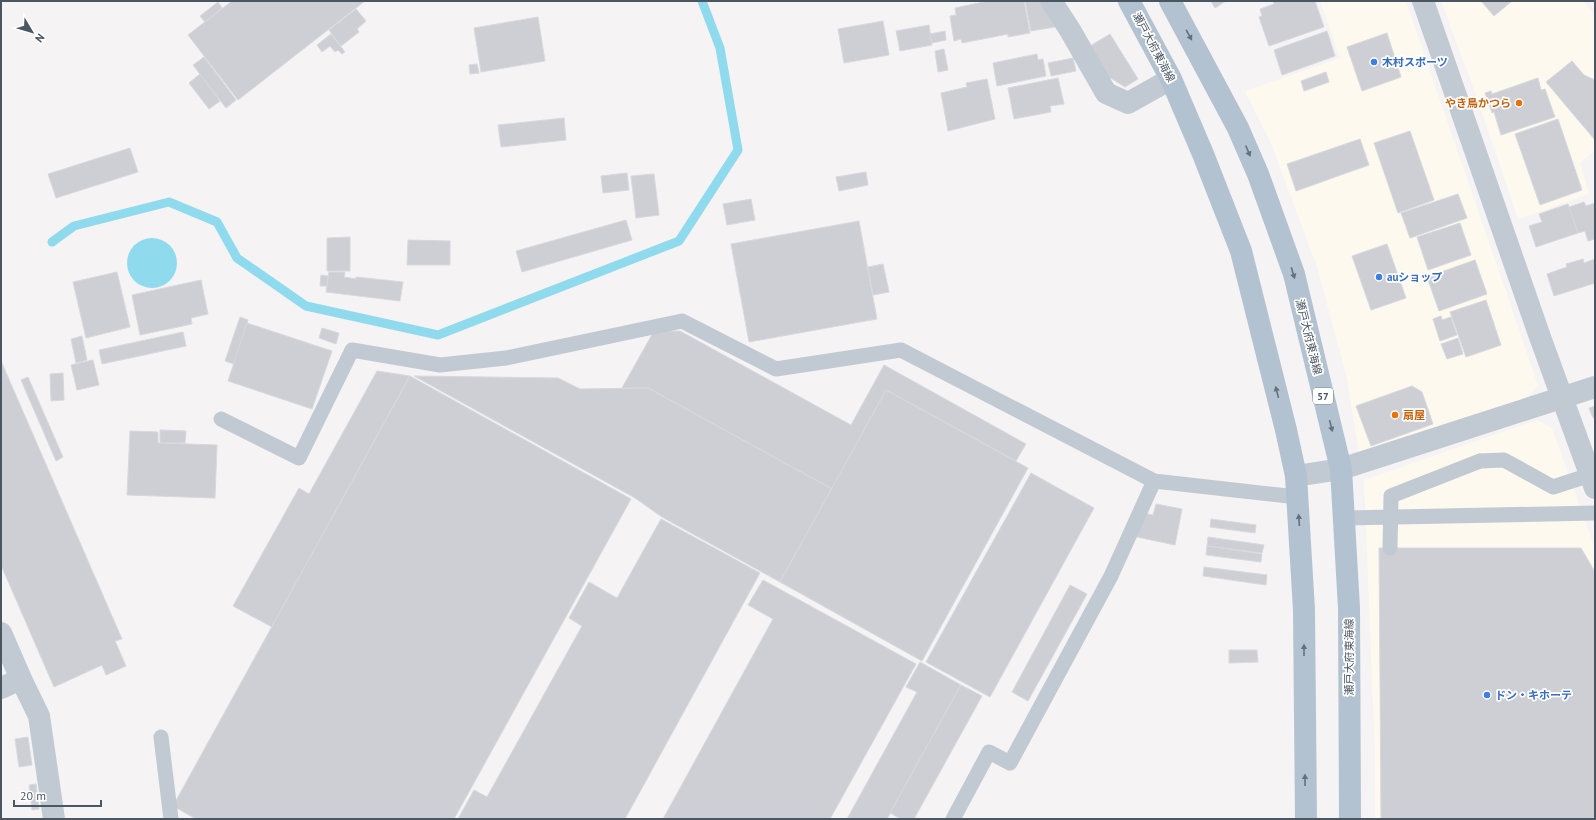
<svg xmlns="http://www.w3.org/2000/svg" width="1596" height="820" viewBox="0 0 1596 820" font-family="'PT Sans','Noto Sans JP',sans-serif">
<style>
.commercial{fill:#fdf9ef}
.water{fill:#90daee}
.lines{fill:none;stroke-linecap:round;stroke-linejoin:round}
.stream{stroke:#90daee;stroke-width:9}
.building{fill:#cdcfd5;stroke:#d7d9de}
.service{stroke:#c1cad2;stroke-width:15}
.minor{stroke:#c1cad2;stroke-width:22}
.tertiary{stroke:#c1cad2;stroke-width:22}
.primary{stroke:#b3c2d1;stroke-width:22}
.service-bridge{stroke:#c1cad2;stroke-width:15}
.oneway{fill:#64717d}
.shop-dot{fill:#3f7fe0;stroke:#fff;stroke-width:1.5}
.food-dot{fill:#e8710a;stroke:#fff;stroke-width:1.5}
.labels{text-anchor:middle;stroke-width:3.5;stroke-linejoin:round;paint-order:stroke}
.shield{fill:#fff;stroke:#808990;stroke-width:1}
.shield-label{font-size:10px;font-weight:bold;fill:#4a5661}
.street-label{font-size:11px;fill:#4a5661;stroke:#fff}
.shop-label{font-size:11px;font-weight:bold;fill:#366cbe;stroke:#fff;text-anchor:start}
.food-label{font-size:11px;font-weight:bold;fill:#c56008;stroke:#fff;text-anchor:end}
</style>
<rect width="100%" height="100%" fill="#f5f3f3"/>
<!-- commercial -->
<g class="commercial">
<polygon points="1320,1 1406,1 1538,385 1528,397 1359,453 1347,379 1317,267 1272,146 1245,91 1340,58"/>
<polygon points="1441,1 1583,1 1595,15 1595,150 1580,163 1589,194 1518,219 1476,95"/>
<polygon points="1537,420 1552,428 1595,549 1595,819 1375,819 1375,753 1364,480"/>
</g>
<!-- water -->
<circle class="water" cx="152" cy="263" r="25"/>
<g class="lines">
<!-- stream -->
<polyline class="stream" points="52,242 74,226 169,202 217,222 237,258 306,306 438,335 679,241 738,150 720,48 702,1"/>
</g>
<!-- building -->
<g class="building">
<polygon points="232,1 365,1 238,100 188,35"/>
<polygon points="988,1 1024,1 1030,33 1008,37 1008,34 962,43 961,39 954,41 950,16 956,15 955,8"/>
<polygon points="1025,1 1039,1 1055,27 1031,31"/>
<polygon points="1211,1 1226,1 1215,8"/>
<polygon points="1273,1 1315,1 1324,27 1269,46 1259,17 1262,16 1260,9 1274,4"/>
<polygon points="1481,1 1512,1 1494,16"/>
<polygon points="218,2 222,8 205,22 200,16"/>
<polygon points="356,9 366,21 357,29 359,32 341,46 329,30"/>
<polygon points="538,17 545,61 481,72 474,28"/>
<polygon points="883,21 889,55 844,63 838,29"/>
<polygon points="929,25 932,45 900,51 896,31"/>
<polygon points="945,31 946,40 932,43 930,34"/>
<polygon points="1327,31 1335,56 1282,75 1274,50"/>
<polygon points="1387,33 1401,77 1362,91 1347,47"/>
<polygon points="331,34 345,52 342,54 338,50 335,52 330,46 322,52 317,45"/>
<polygon points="1110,34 1138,79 1125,87 1109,77 1090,46"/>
<polygon points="944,49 948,70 938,72 935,51"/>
<polygon points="1037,54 1038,60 1043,59 1046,76 997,86 993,63"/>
<polygon points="204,57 236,100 226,108 193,65"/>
<polygon points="1073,58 1076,71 1051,76 1048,63"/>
<polygon points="1572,61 1584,75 1595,80 1595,140 1546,82"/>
<polygon points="477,64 479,73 470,74 469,65"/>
<polygon points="1326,72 1329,82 1304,91 1301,81"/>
<polygon points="200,74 220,101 209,109 189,83"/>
<polygon points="1058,78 1064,104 1050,106 1051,112 1014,119 1008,88"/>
<polygon points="1538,78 1541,90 1545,89 1555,117 1501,135 1494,112 1492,113 1485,93 1491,91 1492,94"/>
<polygon points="987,79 995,119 948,131 941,93 967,87 966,83"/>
<polygon points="564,118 566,140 501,147 498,125"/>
<polygon points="1558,119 1582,190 1540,205 1515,134"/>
<polygon points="1410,131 1434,200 1398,213 1374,143"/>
<polygon points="1360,139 1369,165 1296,191 1287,164"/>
<polygon points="130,148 138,172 56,198 48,174"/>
<polygon points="866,172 868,185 839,191 836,177"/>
<polygon points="627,173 629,190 603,193 601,176"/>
<polygon points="654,174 659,215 636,218 631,176"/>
<polygon points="1458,194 1467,218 1410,238 1401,213"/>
<polygon points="751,199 755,220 727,225 723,204"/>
<polygon points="1584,202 1586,206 1595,203 1595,239 1588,241 1585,231 1578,233 1569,207"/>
<polygon points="1568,204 1578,233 1536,247 1529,226 1542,222 1539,214"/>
<polygon points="626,220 632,240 522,272 516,251"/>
<polygon points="859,221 877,319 749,342 731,244"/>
<polygon points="1460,223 1471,255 1428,270 1417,237"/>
<polygon points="350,237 350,271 327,271 327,238"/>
<polygon points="408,240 450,241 450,265 407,265"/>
<polygon points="1387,244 1406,298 1371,310 1352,256"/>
<polygon points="1583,259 1584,263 1595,259 1595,283 1554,296 1547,274 1567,267 1566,264"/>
<polygon points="1475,260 1487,294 1439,311 1427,277"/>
<polygon points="883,264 889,292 873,295 868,267"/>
<polygon points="117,272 130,327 86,338 73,282"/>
<polygon points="329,272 345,272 344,277 356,279 356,277 403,282 400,301 326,292"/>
<polygon points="321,275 328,276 327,286 320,286"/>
<polygon points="201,280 208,314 191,318 192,324 140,335 132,295"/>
<polygon points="1486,300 1501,345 1466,357 1450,312"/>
<polygon points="1441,316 1442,320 1451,317 1457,335 1440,341 1433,319"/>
<polygon points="240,317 248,320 234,364 225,361"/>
<polygon points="247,323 332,351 312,409 228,381"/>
<polygon points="322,328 339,333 336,344 319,338"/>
<polygon points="654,331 680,331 851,425 884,365 1026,444 1016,461 886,390 832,489 648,388 622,388"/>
<polygon points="183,332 186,346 102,364 99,350"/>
<polygon points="82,336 87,360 76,363 71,339"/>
<polygon points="1458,338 1463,354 1447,359 1441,344"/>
<polygon points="93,360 99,385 77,390 71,365"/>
<polygon points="1,361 122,639 115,641 126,666 106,675 102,665 54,687 1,565"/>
<polygon points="377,371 410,376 272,627 233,606 299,488 309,494"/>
<polygon points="63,373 64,400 51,401 50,374"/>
<polygon points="410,376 631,499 454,819 196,819 173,806"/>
<polygon points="414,376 558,378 580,389 648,388 832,489 780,582 662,517 635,498"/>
<polygon points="28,377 63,457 56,461 21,380"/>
<polygon points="1412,386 1422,392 1433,424 1371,446 1356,406"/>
<polygon points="886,390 1028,468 922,661 780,582"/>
<polygon points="1595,406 1595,417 1593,418 1589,408"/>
<polygon points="160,430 186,431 185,443 160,443"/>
<polygon points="130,431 158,432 158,443 217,445 215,498 127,495"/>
<polygon points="1031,473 1094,508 990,697 926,662"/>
<polygon points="1156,504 1182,509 1175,545 1137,537 1143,513 1153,515"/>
<polygon points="661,519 760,573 625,819 458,819 474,790 487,797 582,626 569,618 589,582 617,598"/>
<polygon points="1211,519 1256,525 1255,533 1210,527"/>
<polygon points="1208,537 1264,545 1262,553 1207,546"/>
<polygon points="1207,546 1262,554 1261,562 1206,555"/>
<polygon points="1379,548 1581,548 1595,572 1595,819 1381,819"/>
<polygon points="1204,567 1267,575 1266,585 1203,576"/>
<polygon points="763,580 916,664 830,819 663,819 773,619 748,605"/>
<polygon points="1070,585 1087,594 1028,701 1012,692"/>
<polygon points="1229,650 1257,650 1258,662 1229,663"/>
<polygon points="920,662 961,685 887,819 847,819 917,692 906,687"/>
<polygon points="961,685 982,696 914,819 901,819 890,813"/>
<polygon points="28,737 32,765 19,767 15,739"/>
<polygon points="36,784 39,809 32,810 29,785"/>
</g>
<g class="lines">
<!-- service -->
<g class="service">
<polyline points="221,419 299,458 352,350 440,365 506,358 682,321 776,369 901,350 1154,481 1297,497"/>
<polyline points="1480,461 1504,460 1553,487 1590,475"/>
<polyline points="1344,518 1595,513"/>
<polyline points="161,737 171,819"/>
<polyline points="953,819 989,752 1010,763 1111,576 1154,481"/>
</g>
<!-- minor -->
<g class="minor">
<polyline points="1051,1 1070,30 1106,93 1128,103 1171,79"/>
<polyline points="1296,476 1341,469 1595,387"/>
<polyline points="1,633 21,679 39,716 54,819"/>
<polyline points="1,688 21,679"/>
</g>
<!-- tertiary -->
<polyline class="tertiary" points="1423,1 1540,337 1595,488"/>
<!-- primary -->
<g class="primary">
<polyline points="1129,1 1171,79 1203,154 1241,251 1286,430 1296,476 1304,610 1306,819"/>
<polyline points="1170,1 1238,128 1258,174 1294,274 1341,469 1349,608 1350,819"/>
</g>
<!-- service-bridge -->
<polyline class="service-bridge" points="1390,548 1391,496 1480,461"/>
</g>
<!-- one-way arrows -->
<defs><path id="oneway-solid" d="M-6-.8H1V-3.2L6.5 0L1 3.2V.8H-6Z"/></defs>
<g class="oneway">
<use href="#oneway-solid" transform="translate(1189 35) rotate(61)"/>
<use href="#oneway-solid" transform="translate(1248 151) rotate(67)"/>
<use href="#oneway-solid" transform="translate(1293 273) rotate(73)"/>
<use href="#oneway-solid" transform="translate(1277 392) rotate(-104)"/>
<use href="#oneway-solid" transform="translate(1331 426) rotate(76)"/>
<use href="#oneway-solid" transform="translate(1299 520) rotate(-94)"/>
<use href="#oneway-solid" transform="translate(1304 650) rotate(-90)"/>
<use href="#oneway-solid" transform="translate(1305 780) rotate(-90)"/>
</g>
<!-- markers -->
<g class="shop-dot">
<circle cx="1374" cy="62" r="4"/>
<circle cx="1379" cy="277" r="4"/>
<circle cx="1487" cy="695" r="4"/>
</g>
<g class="food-dot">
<circle cx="1519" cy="103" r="4"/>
<circle cx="1395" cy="415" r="4"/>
</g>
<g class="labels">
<!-- shield labels -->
<rect class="shield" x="1313" y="388" width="20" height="16" rx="3"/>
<g class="shield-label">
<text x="1323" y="400">57</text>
</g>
<!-- street labels -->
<g class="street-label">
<text transform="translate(1154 47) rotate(62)" y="4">瀬戸大府東海線</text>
<text transform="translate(1309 337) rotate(76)" y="4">瀬戸大府東海線</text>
<text transform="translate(1349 657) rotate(-90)" y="4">瀬戸大府東海線</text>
</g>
<!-- shop labels -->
<g class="shop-label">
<text x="1382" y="66">木村スポーツ</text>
<text x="1387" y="281">auショップ</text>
<text x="1495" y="699">ドン・キホーテ</text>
</g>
<!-- food labels -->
<g class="food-label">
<text x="1511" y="107">やき鳥かつら</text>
<text x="1403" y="419" text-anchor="start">扇屋</text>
</g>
</g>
<!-- border -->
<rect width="1596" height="820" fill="none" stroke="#4a5661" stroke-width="4"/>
<!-- north arrow -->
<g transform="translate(32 32) rotate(128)" stroke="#ffffff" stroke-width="3" paint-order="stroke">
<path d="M0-3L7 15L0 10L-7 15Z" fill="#4a5661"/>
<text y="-6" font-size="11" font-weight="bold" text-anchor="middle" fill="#4a5661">N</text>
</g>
<!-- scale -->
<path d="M14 800v6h87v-6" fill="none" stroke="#4a5661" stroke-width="2"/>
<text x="20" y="800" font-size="12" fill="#4a5661" stroke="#ffffff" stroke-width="3" paint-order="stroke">20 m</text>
</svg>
